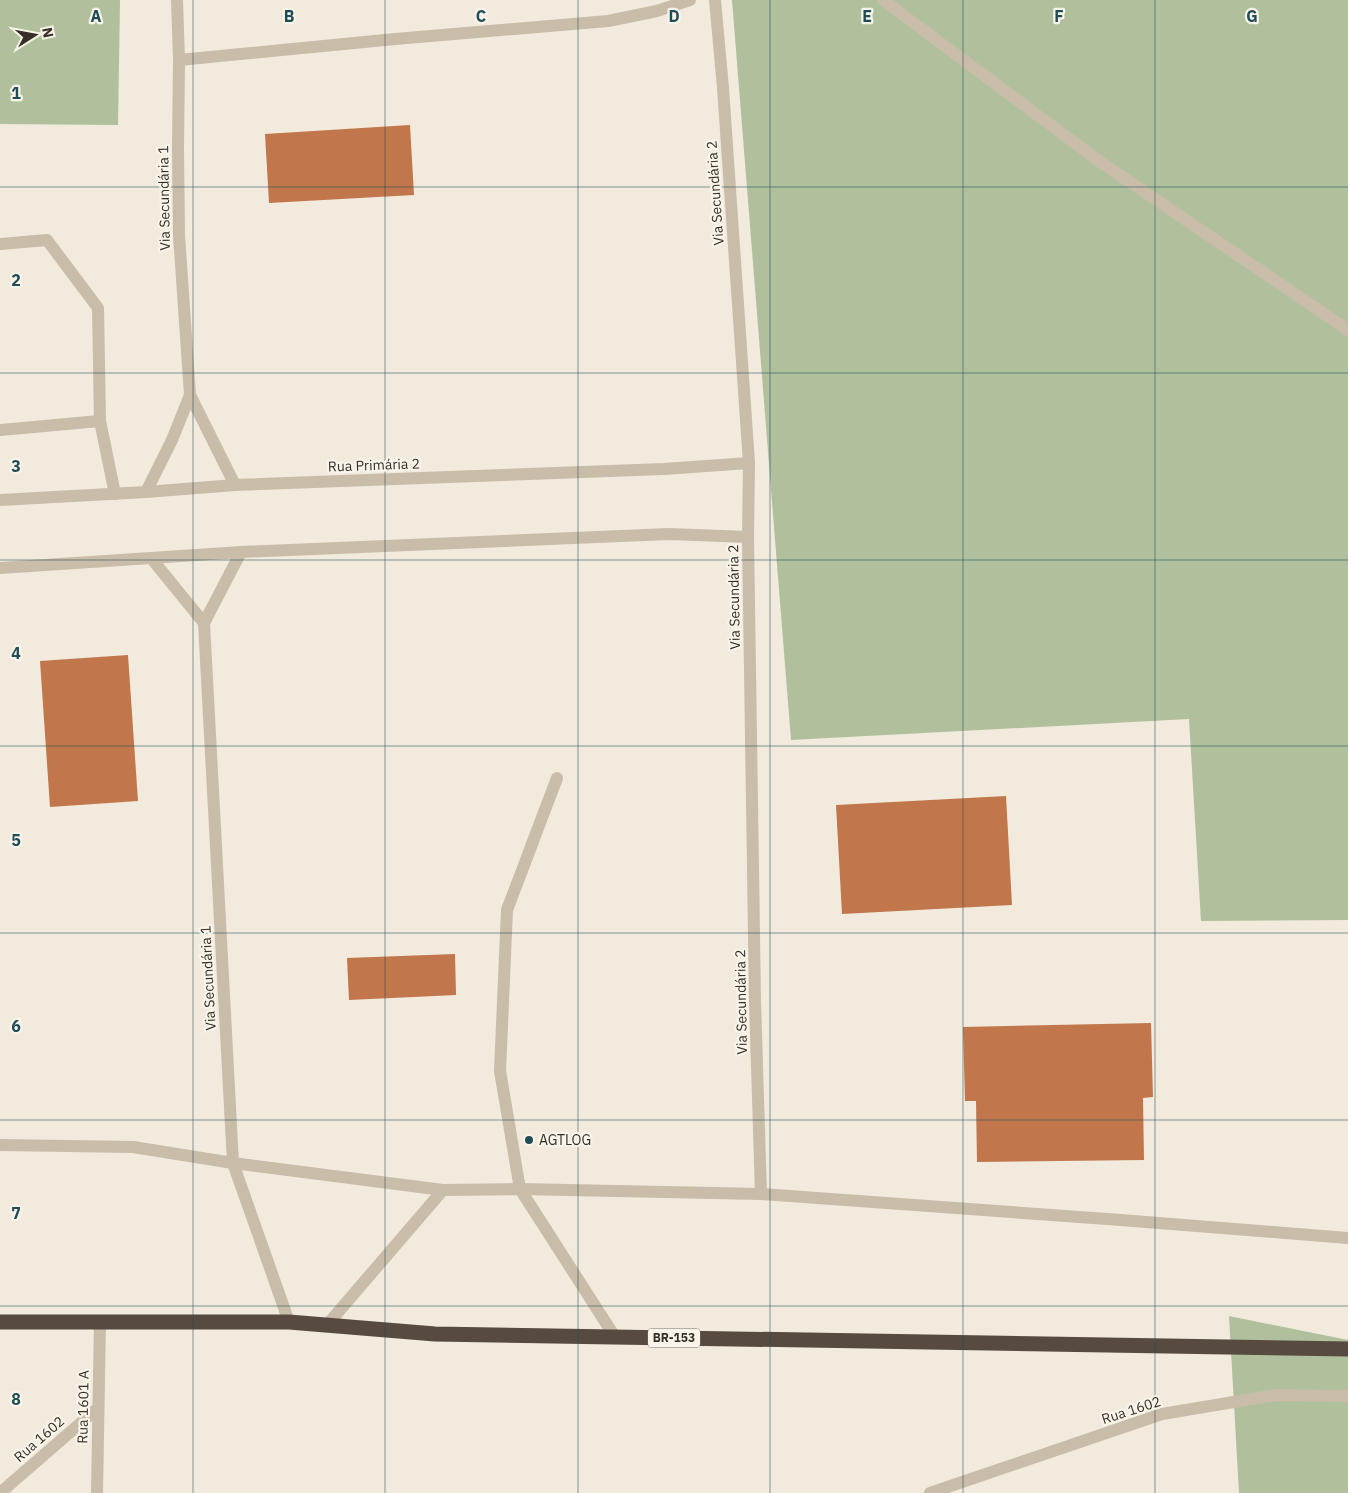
<svg xmlns="http://www.w3.org/2000/svg" width="1348" height="1493" viewBox="0 0 1348 1493" font-family="'IBM Plex Sans',sans-serif">
<style>
.grass{fill:#b0c09d}
.building{fill:#c1774b}
.lines{fill:none;stroke-linecap:round;stroke-linejoin:round}
.minor{stroke:#c9bca9;stroke-width:12}
.highway{stroke:#574a40;stroke-width:15}
.grid{fill:none;stroke:#204c56;stroke-width:1;stroke-opacity:0.55}
.poi-dot{fill:#204c56;stroke:#f9f4e9;stroke-width:2}
.labels{text-anchor:middle;stroke-width:4.5;stroke-linejoin:round;paint-order:stroke}
.shield{fill:#f9f4e9;stroke:#706a63;stroke-width:1}
.shield-label{font-size:12px;font-weight:bold;fill:#362f29}
.street-label{font-size:14px;fill:#362f29;stroke:#f9f4e9}
.poi-label{font-size:14px;fill:#362f29;stroke:#f9f4e9;text-anchor:start}
.grid-label{font-size:16px;text-anchor:middle;font-weight:bold;fill:#204c56;stroke:#f9f4e9;stroke-width:4.5;stroke-linejoin:round;paint-order:stroke}
</style>
<rect width="100%" height="100%" fill="#f1eadd"/>
<!-- grass -->
<g class="grass">
<polygon points="0,0 120,0 118,125 0,124"/>
<polygon points="732,0 1348,0 1348,920 1201,921 1189,719 791,740"/>
<polygon points="1229,1316 1348,1340 1348,1493 1239,1493"/>
</g>
<!-- building -->
<g class="building">
<polygon points="410,125 414,195 269,203 265,134"/>
<polygon points="128,655 138,801 50,807 40,661"/>
<polygon points="1006,796 1012,905 842,914 836,805"/>
<polygon points="455,954 456,995 349,1000 347,958"/>
<polygon points="1151,1023 1153,1097 1143,1098 1144,1160 977,1162 976,1101 965,1101 963,1027"/>
</g>
<g class="lines">
<!-- minor -->
<g class="minor">
<polyline points="177,0 179,60 178,148 179,235 190,395 235,485"/>
<polyline points="715,0 723,88 749,463 748,537 755,1001 761,1194"/>
<polyline points="883,0 1099,161 1348,330"/>
<polyline points="179,60 395,39 608,21 657,11 690,0"/>
<polyline points="0,244 47,240 98,308 100,421 115,494"/>
<polyline points="0,430 100,421"/>
<polyline points="146,492 172,440 190,395"/>
<polyline points="0,500 146,492 235,485 664,469 749,463"/>
<polyline points="241,552 204,623 233,1163 289,1322"/>
<polyline points="151,558 204,623"/>
<polyline points="0,568 241,552 669,534 748,537"/>
<polyline points="557,778 507,910 500,1071 520,1189 615,1337"/>
<polyline points="0,1145 133,1147 233,1163 443,1190 520,1189 761,1194 1121,1220 1348,1238"/>
<polyline points="327,1325 443,1190"/>
<polyline points="0,1493 98,1408"/>
<polyline points="97,1493 100,1321"/>
<polyline points="930,1493 1162,1414 1276,1395 1348,1396"/>
</g>
<!-- highway -->
<polyline class="highway" points="0,1322 289,1322 435,1334 1348,1349"/>
</g>
<!-- grid -->
<path class="grid" d="M193,0V1493M385,0V1493M578,0V1493M770,0V1493M963,0V1493M1155,0V1493M0,187H1348M0,373H1348M0,560H1348M0,746H1348M0,933H1348M0,1120H1348M0,1306H1348"/>
<!-- markers -->
<circle class="poi-dot" cx="529" cy="1140" r="5"/>
<g class="labels">
<!-- shield labels -->
<rect class="shield" x="648" y="1328.5" width="52" height="19" rx="4"/>
<g class="shield-label">
<text x="674" y="1342">BR-153</text>
</g>
<!-- street labels -->
<g class="street-label">
<text transform="translate(715 193) rotate(-94)" y="5">Via Secundária 2</text>
<text transform="translate(164 198) rotate(-91)" y="5">Via Secundária 1</text>
<text transform="translate(374 465) rotate(-2)" y="5">Rua Primária 2</text>
<text transform="translate(734 597) rotate(-91)" y="5">Via Secundária 2</text>
<text transform="translate(208 978) rotate(-93)" y="5">Via Secundária 1</text>
<text transform="translate(741 1002) rotate(-91)" y="5">Via Secundária 2</text>
<text transform="translate(83 1407) rotate(-89)" y="5">Rua 1601 A</text>
<text transform="translate(1131 1410) rotate(-18)" y="5">Rua 1602</text>
<text transform="translate(39 1439) rotate(-41)" y="5">Rua 1602</text>
</g>
<!-- poi labels -->
<g class="poi-label">
<text x="539" y="1145">AGTLOG</text>
</g>
</g>
<g class="grid-label">
<text x="96" y="22">A</text>
<text x="289" y="22">B</text>
<text x="481" y="22">C</text>
<text x="674" y="22">D</text>
<text x="867" y="22">E</text>
<text x="1059" y="22">F</text>
<text x="1252" y="22">G</text>
<text x="16" y="99">1</text>
<text x="16" y="286">2</text>
<text x="16" y="472">3</text>
<text x="16" y="659">4</text>
<text x="16" y="846">5</text>
<text x="16" y="1032">6</text>
<text x="16" y="1219">7</text>
<text x="16" y="1405">8</text>
</g>
<!-- north arrow -->
<g transform="translate(35 35) rotate(79)" stroke="#f9f4e9" stroke-width="4" paint-order="stroke">
<path d="M0-4L9 19L0 12L-9 19Z" fill="#362f29"/>
<text y="-8" font-size="14" font-weight="bold" text-anchor="middle" fill="#362f29">N</text>
</g>
</svg>
